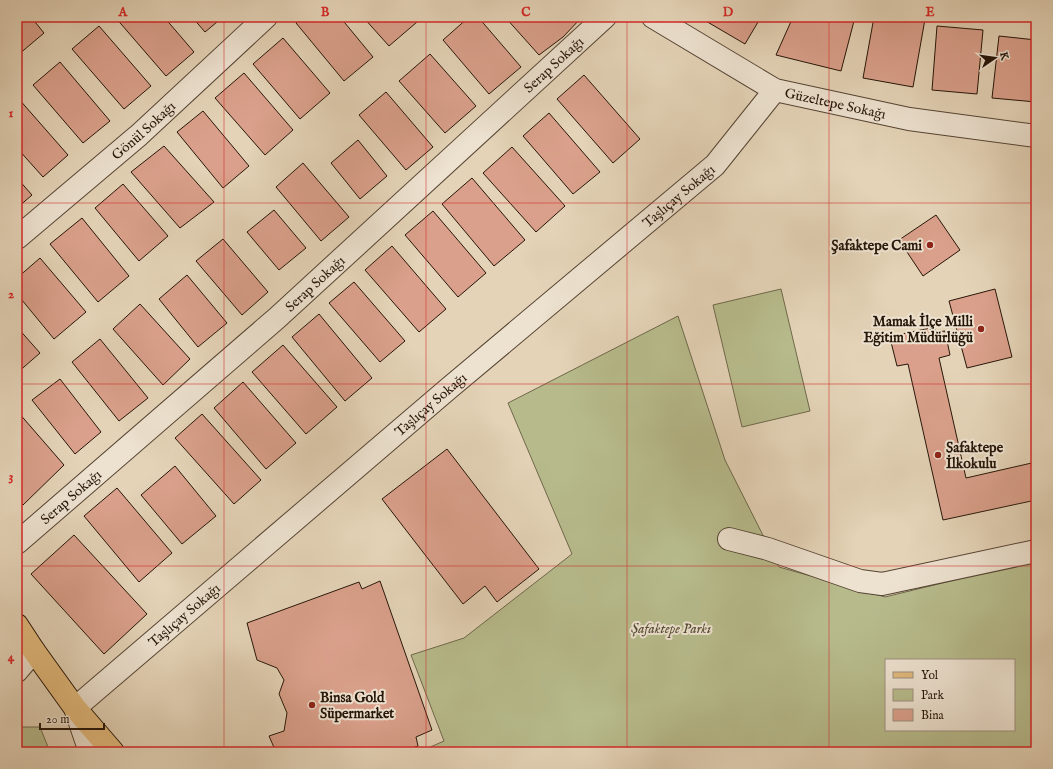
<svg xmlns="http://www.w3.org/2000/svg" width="1053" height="769" viewBox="0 0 1053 769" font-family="'IM FELL English',serif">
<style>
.green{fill:#b7bb8c;stroke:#6e684a;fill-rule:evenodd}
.building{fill:#daa08b;stroke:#261609}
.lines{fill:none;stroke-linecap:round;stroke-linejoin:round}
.minor-casing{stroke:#564534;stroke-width:24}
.major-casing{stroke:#261609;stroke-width:24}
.minor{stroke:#ede2d0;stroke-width:22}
.major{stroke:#e2ba7c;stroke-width:22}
.grid{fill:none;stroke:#d62828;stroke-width:1;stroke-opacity:0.55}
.poi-dot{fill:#8f2418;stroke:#ede2d0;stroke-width:1.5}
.labels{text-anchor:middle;stroke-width:4;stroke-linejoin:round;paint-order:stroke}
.street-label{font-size:14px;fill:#261609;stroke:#ede2d0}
.poi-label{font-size:14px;font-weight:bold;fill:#261609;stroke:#ede2d0;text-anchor:end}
.park-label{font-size:14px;font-style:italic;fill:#524830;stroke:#ede2d0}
.neatline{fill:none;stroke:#d62828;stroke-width:1.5}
.grid-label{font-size:13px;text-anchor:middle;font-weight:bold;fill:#d62828}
</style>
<rect width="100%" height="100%" fill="#e4d3b7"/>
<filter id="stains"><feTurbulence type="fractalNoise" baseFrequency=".005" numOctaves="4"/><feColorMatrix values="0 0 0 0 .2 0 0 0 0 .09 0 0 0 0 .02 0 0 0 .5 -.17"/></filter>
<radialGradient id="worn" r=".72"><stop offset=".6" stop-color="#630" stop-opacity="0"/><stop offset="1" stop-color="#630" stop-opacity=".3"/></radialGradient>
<!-- green -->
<g class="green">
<polygon points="781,289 810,411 742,427 713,305"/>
<path d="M678,316L725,460L779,567L885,597L1036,560V752H419L444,741L411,655L464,638L572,554L508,403ZM886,660H1014V730H886Z"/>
<polygon points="17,727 40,727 50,752 17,752"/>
</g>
<!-- building -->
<g class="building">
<polygon points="17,17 31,17 44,33 18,55"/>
<polygon points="115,17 164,17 194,52 166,76"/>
<polygon points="192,17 223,17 205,32"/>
<polygon points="303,17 340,17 373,57 344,81 296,23"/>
<polygon points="363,17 413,17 417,22 389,46"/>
<polygon points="469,17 478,17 521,67 489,94 443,40"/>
<polygon points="505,17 582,17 563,37 539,55"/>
<polygon points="699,17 761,17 745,44"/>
<polygon points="793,17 855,17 841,71 776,55"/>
<polygon points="874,17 913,17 925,19 913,87 863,78"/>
<polygon points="1011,17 1036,17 1036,23"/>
<polygon points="99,26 151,86 124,109 72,49"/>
<polygon points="937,26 983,30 977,94 932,90"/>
<polygon points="999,36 1036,40 1036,102 992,98"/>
<polygon points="283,38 330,93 300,119 253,64"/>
<polygon points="430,54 476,106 445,133 399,81"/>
<polygon points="60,62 110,121 83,143 33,85"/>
<polygon points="244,73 293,130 265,155 215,98"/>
<polygon points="584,75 640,139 613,163 557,99"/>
<polygon points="386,92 433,147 406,170 359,115"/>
<polygon points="18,98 68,155 43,177 17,148 17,99"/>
<polygon points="203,111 249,166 223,188 177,132"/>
<polygon points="549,113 600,172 573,194 523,136"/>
<polygon points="358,140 387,176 360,199 331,163"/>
<polygon points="164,146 214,202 180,228 131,172"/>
<polygon points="512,147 565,206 536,232 483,173"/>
<polygon points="303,163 349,217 321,241 276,187"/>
<polygon points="17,178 32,195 17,208"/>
<polygon points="472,178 525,240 494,266 442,204"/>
<polygon points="123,184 168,236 139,261 95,208"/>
<polygon points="274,210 306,248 279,270 247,232"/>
<polygon points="433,211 486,273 458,297 405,235"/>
<polygon points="936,215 960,250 923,276 899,240"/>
<polygon points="82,218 129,276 98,302 50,244"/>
<polygon points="223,239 268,292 242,315 196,261"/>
<polygon points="392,246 446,309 419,332 365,270"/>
<polygon points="40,258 86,312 54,339 17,294 17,278"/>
<polygon points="187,275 227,323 198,347 159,299"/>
<polygon points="354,282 405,341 380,362 329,303"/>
<polygon points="995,289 1012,357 967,368 949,301"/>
<polygon points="140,304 190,359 163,385 113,329"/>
<polygon points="319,314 372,378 345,401 292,337"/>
<polygon points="17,327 40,353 17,373"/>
<polygon points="935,327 936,332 945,331 950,355 939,358 966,478 1036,462 1036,500 943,520 908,364 897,366 891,342 903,340 902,334"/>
<polygon points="100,339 148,398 119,421 72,362"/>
<polygon points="283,345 337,407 306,434 252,372"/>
<polygon points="60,379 101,432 75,454 32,400"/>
<polygon points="243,382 296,443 266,469 214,408"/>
<polygon points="18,412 64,465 23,505 17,498"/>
<polygon points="202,414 261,480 234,504 175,438"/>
<polygon points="447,449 539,569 497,602 485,586 463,604 382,499"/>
<polygon points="175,466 216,516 182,544 141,495"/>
<polygon points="117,488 172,553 139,582 84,516"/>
<polygon points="74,535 147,614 104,654 31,574"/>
<polygon points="380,581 432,730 416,737 418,746 400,752 276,752 269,736 284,731 287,713 279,694 284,680 277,668 257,660 247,623 359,582 362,589"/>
</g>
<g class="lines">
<defs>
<g id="minor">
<path id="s1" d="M653,17L775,90L909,119L1036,136"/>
<path id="s2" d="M17,238L139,135L266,17"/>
<polyline points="729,539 768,549 860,581 882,584 1036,551"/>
<path id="s3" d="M17,543L277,318L605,17"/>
<polyline points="17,647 34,651 17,671"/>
<path id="s4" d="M90,752L75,708L448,389L715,165L775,90"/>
</g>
<polyline id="major" points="17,625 34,651 75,708 113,752"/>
</defs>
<!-- minor casing -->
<use href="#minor" class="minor-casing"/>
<!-- major casing -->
<use href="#major" class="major-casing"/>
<!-- minor -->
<use href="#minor" class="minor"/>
<!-- major -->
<use href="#major" class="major"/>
</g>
<!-- grid -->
<path class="grid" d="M224,17V752M426,17V752M627,17V752M829,17V752M17,203H1036M17,384H1036M17,566H1036"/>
<!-- markers -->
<g class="poi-dot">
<circle cx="930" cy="245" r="4"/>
<circle cx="981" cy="329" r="4"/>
<circle cx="938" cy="455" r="4"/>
<circle cx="312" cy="705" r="4"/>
</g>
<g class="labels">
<!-- street labels -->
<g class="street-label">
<text dy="5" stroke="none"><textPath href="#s3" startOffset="719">Serap Sokağı</textPath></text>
<text dy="5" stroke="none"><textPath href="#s1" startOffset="204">Güzeltepe Sokağı</textPath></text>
<text dy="5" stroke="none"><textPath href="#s2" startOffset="166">Gönül Sokağı</textPath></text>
<text dy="5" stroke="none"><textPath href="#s4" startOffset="838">Taşlıçay Sokağı</textPath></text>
<text dy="5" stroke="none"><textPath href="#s3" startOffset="395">Serap Sokağı</textPath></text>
<text dy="5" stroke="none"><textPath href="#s4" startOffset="514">Taşlıçay Sokağı</textPath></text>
<text dy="5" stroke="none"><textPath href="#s3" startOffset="71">Serap Sokağı</textPath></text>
<text dy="5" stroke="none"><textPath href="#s4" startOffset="190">Taşlıçay Sokağı</textPath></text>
</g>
<!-- poi labels -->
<g class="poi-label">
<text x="922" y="250">Şafaktepe Cami</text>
<text x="973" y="326">Mamak İlçe Milli<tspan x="973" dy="16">Eğitim Müdürlüğü</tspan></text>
<text x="946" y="452" text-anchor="start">Şafaktepe<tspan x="946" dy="16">İlkokulu</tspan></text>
<text x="320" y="702" text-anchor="start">Binsa Gold<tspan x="320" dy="16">Süpermarket</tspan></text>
</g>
<!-- park labels -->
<g class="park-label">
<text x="671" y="633">Şafaktepe Parkı</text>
</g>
</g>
<!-- margin -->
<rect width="1053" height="769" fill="none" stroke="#e4d3b7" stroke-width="44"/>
<!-- legend -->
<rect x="885" y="659" width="130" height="72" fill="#ede2d0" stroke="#9d9080"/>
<rect x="893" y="672" width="20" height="6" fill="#e2ba7c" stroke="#9d9080"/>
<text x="921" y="679" font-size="12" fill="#261609">Yol</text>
<rect x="893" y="689" width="20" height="12" fill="#b7bb8c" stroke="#9d9080"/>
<text x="921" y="699" font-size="12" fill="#261609">Park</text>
<rect x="893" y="709" width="20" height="12" fill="#daa08b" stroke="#9d9080"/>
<text x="921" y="719" font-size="12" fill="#261609">Bina</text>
<!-- north arrow -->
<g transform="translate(995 58) rotate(77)" stroke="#ede2d0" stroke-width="3" paint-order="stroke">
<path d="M0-3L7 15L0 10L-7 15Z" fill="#261609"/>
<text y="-6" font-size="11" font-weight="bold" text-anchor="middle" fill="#261609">K</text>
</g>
<!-- scale -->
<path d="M40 723v6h64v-6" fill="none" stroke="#261609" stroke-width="2"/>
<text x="46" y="723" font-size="12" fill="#261609" stroke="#ede2d0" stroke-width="3" paint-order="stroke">20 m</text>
<rect x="22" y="22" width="1009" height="725" class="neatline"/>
<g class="grid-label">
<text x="123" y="16">A</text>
<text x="325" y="16">B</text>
<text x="526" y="16">C</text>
<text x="728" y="16">D</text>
<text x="930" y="16">E</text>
<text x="11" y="117">1</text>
<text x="11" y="298">2</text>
<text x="11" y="480">3</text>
<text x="11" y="661">4</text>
</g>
<rect width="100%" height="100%" filter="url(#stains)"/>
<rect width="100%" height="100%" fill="url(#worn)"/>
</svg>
